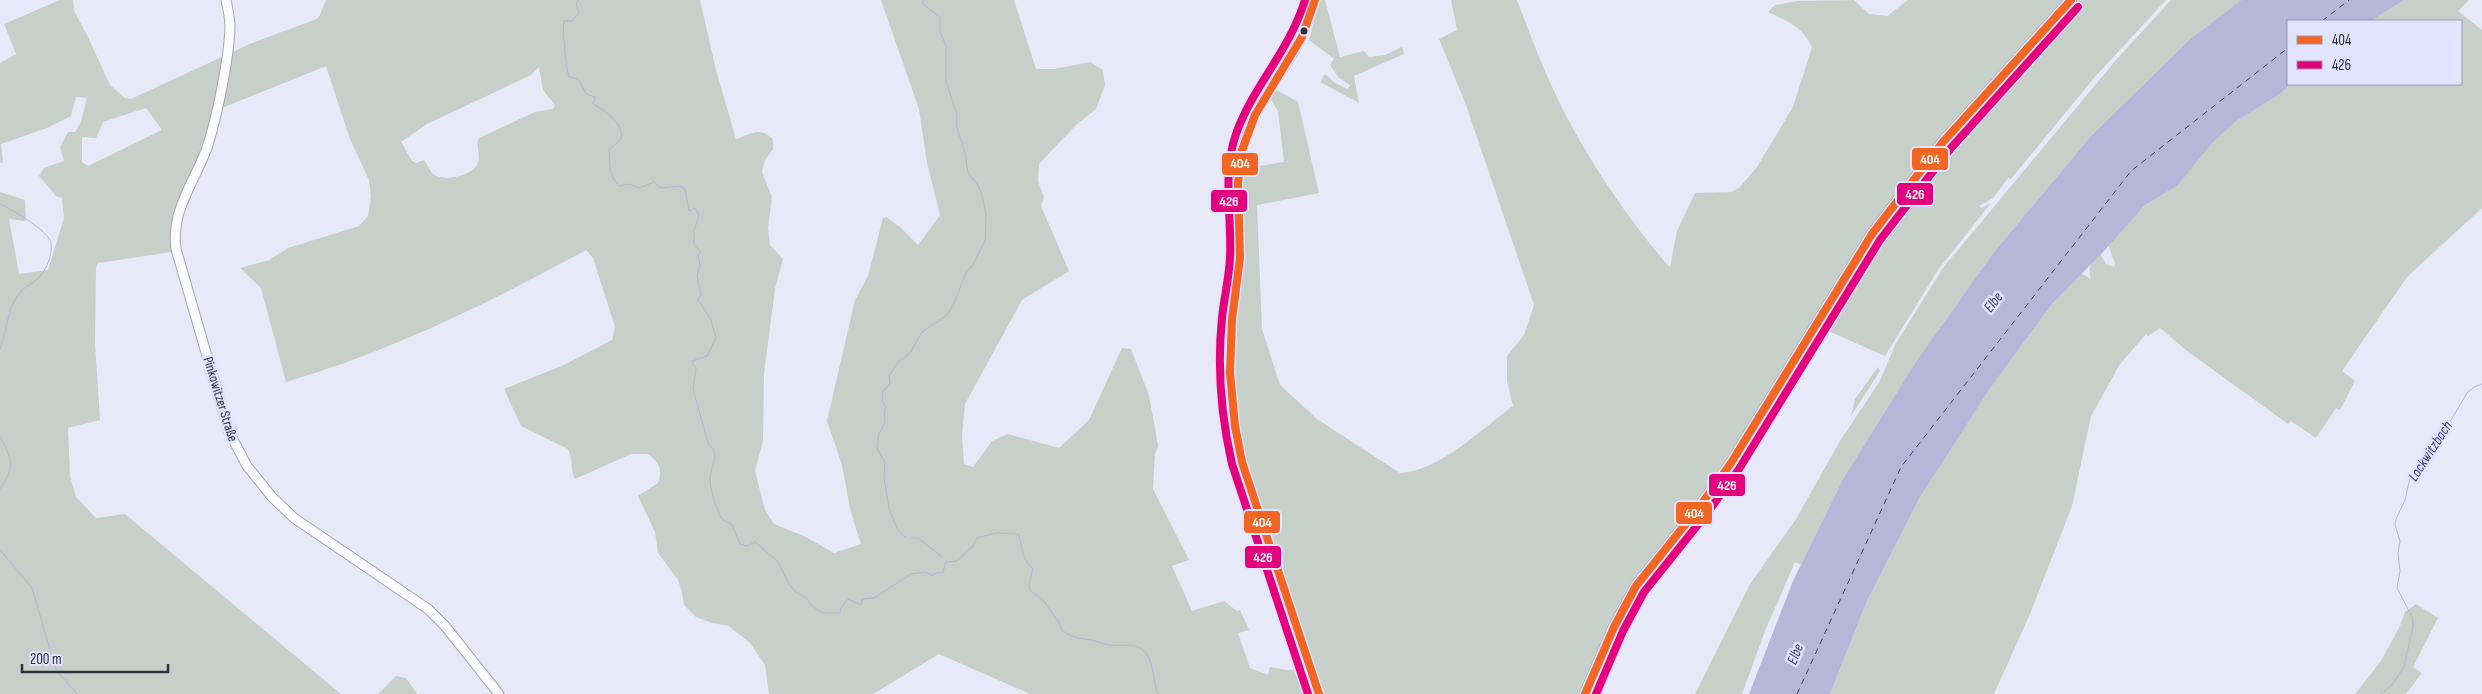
<svg xmlns="http://www.w3.org/2000/svg" width="2482" height="694" viewBox="0 0 2482 694" font-family="'Sofia Sans Condensed',sans-serif">
<style>
.green{fill:#c6cfc8;fill-rule:evenodd}
.water{fill:#b5b7d9}
.lines{fill:none;stroke-linecap:round;stroke-linejoin:round}
.stream{stroke:#b5b7d9;stroke-width:1}
.ferry{stroke:#3b3971;stroke-width:1;stroke-dasharray:6 5;stroke-linecap:butt}
.street-casing{stroke:#a5a5b1;stroke-width:9}
.secondary-casing{stroke:#a5a5b1;stroke-width:11}
.primary-casing{stroke:#a5a5b1;stroke-width:12}
.street{stroke:#fcfcfe;stroke-width:6}
.secondary{stroke:#fcfcfe;stroke-width:9}
.primary{stroke:#fcfcfe;stroke-width:10}
.bus-1-casing{stroke:#e1e3ff;stroke-width:11}
.bus-2-casing{stroke:#e1e3ff;stroke-width:11}
.bus-1{stroke:#f26522;stroke-width:8}
.bus-2{stroke:#e5007d;stroke-width:8}
.bus-dot{fill:#2f2f3a;stroke:#e1e3ff;stroke-width:2}
.labels{text-anchor:middle;stroke-width:5;stroke-linejoin:round;paint-order:stroke}
.street-label{font-size:14px;fill:#2f2f3a;stroke:#e1e3ff}
.water-label{font-size:15px;font-style:italic;fill:#3b3971;stroke:#e1e3ff}
.line-badge{stroke:#e1e3ff;stroke-width:2}
.badge-label{font-size:14px;text-anchor:middle;font-weight:bold;fill:#fff}
</style>
<rect width="100%" height="100%" fill="#e8e9f8"/>
<!-- green -->
<g class="green">
<path d="M60,0H73L74,11L87,35L110,85L125,98L131,99L252,43L314,20L319,17L326,0H700L716,70L736,139C751,134 759,126 773,139V149L765,160L762,172L772,197L768,228L770,245L783,259L775,289L764,373L763,441L755,471L765,510L774,524L806,537L834,553L861,544L850,509L842,465L827,421L855,300L868,276L883,218L886,217L901,228L918,245L940,215L927,163L919,109L881,0H1014L1036,69H1054L1090,62L1103,70L1105,85L1096,109L1076,125L1039,164L1038,181L1044,197L1041,206L1069,271L1022,300L965,404L962,436L964,464L973,467L992,441L1008,434L1059,448L1089,420L1122,348L1131,349L1149,395L1158,446L1155,454L1153,489L1189,560L1172,566L1192,611L1224,601L1237,611L1240,610L1249,630L1238,633L1250,668L1268,675L1270,667L1287,670L1308,669L1316,694H1030L939,654L873,694H769L765,665L750,643L729,626L712,623L696,617L684,605L682,592L678,580L658,553L655,532L638,496L658,483C663,468 659,463 648,454H631L575,479C570,470 573,459 568,449L521,426L504,389L564,365L612,340L615,327L593,258L586,250C489,303 391,351 286,382L261,288L240,268L269,260L288,248L359,226L368,216L371,197L369,180L350,139L326,66L212,112L201,150L171,225V252L98,263L96,268L95,343L100,420L68,428L70,476L76,497L96,518L125,514L341,694H0V192L25,200L26,221L9,219L19,274L48,270L64,218L62,198L56,196L39,176L44,168L64,161L60,147L68,132H75L81,122L87,98L76,97L71,116L47,128L1,144L3,162L0,163V63L16,54L4,24ZM539,67L543,90L555,105L553,109L535,112L479,138C475,147 482,156 477,165C471,176 443,182 433,174C430,171 427,164 424,160L416,163L412,161L401,142L427,124L531,75ZM146,108L162,130L88,166L82,162V137L96,138L103,122Z"/>
<polygon points="1320,0 1325,0 1340,57 1364,51 1369,57 1385,55 1402,47 1404,54 1354,76 1359,103 1320,82 1325,74 1335,83 1348,89 1350,85 1339,78 1330,65 1334,59 1309,40"/>
<path d="M1451,0H1517C1526,24 1535,48 1545,71C1576,143 1620,209 1670,268L1677,231L1695,193L1731,192L1739,188L1757,167L1793,107L1812,47C1803,27 1787,21 1768,12L1775,5L1798,1L1854,0L1869,14L1887,16L1908,0H2067L1930,153L1726,467L1642,574L1582,694H1321L1245,467L1231,379L1240,169L1284,162L1278,111L1271,100L1275,89L1298,102L1319,193L1257,205L1262,329L1280,385L1317,419L1400,473C1440,471 1481,429 1513,406L1507,381V356L1524,335L1534,305L1466,105L1439,39L1457,30Z"/>
<polygon points="2075,0 2166,0 2094,78 2011,179 2008,178 1993,198 1979,206 1982,208 1991,203 1938,270 1885,356 1826,330 1821,330 1734,473 1640,594 1593,694 1588,694 1634,595 1679,537 1857,261 1953,135"/>
<polygon points="2171,0 2241,0 2189,40 2090,137 1994,252 1915,363 1843,479 1801,565 1795,562 1765,631 1742,694 1695,694 1750,584 1796,519 1840,441 1880,381 1895,345 1943,268 2116,60"/>
<path d="M2404,0H2469L2458,11L2482,30V208L2407,277L2342,371L2355,381L2340,410L2336,408L2316,438L2291,421L2288,424L2187,351L2160,328L2148,336L2146,334L2120,364L2091,416L2072,506L2030,614L1994,694H1830L1867,601L1919,499L1989,390L2052,304L2081,273L2091,279C2087,267 2092,262 2100,253L2106,264L2114,267L2115,263L2108,245L2144,206L2178,185L2211,143L2235,122L2280,94L2291,84H2461V21H2371Z"/>
<polygon points="1878,367 1880,371 1851,416 1855,399"/>
<polygon points="2416,604 2438,618 2413,667 2422,673 2406,694 2355,694 2381,661 2400,626 2405,612"/>
<polygon points="396,676 406,678 417,694 378,694"/>
</g>
<!-- water -->
<polygon class="water" points="2241,0 2404,0 2371,21 2288,21 2288,84 2291,84 2280,94 2235,122 2212,143 2178,185 2144,206 2104,251 2052,304 1989,390 1919,499 1867,601 1830,694 1749,694 1793,581 1843,479 1915,363 1994,252 2090,137 2189,40"/>
<g class="lines">
<!-- stream -->
<g class="stream">
<path d="M578,0L576,4L579,13L572,21H564C562,27 566,69 569,77L578,79L586,94L595,97L593,104C602,109 625,123 621,138C619,143 613,146 609,150C610,163 608,175 619,186L629,184L639,188L654,182L661,188L680,186L685,189L689,211L695,208L699,215L694,231V245L701,252L698,255L700,266L697,275L701,296L698,299L711,320L716,338L707,356L692,361L696,369L693,389L708,443C721,454 711,465 710,479C710,491 716,506 720,516C723,522 728,521 732,525L740,544L747,546L755,542L778,562L789,584L796,592L806,598L812,606L823,613H840L841,608L848,599L861,605L862,599L874,598L911,574L925,572L933,576L935,573L943,572L946,562L957,561L973,546L977,538L996,533L1018,534C1022,543 1021,550 1025,559C1027,563 1030,566 1033,569L1029,585L1030,590L1043,600L1058,621L1062,630C1072,638 1079,638 1091,640C1097,641 1103,644 1109,645C1123,647 1136,641 1146,653C1154,663 1153,682 1158,694"/>
<path d="M0,204C11,209 49,231 51,243C53,253 47,268 41,275C35,283 24,286 18,295C7,310 7,332 0,349"/>
<path d="M0,436C12,460 16,466 0,489"/>
<polyline points="906,538 898,530 889,509 884,477 885,462 877,449 879,434 885,422 884,411 886,407 883,403 882,393 890,383 889,376 898,362 910,353 922,332 946,316 954,304 966,272 973,265 985,241 986,216 982,195 978,185 968,173 965,152 956,125 957,115 946,81 946,46 940,31 940,17 923,4 923,0"/>
<polyline points="911,538 918,538 942,557"/>
<polyline points="0,550 32,588 56,670 77,694"/>
<polyline points="2380,694 2392,685 2404,667 2413,626 2412,617 2397,588 2400,571 2398,553 2400,541 2395,525 2396,519 2405,500 2410,478 2420,469 2423,460 2432,452 2467,393 2474,387 2482,384"/>
</g>
<!-- ferry -->
<g class="ferry">
<polyline points="2322,21 2349,0"/>
<polyline points="1797,694 1901,467 2131,171 2288,48"/>
</g>
<defs>
<path id="street" d="M1315,0C1310,17 1305,34 1296,49C1280,78 1256,107 1245,138C1231,179 1242,217 1240,258C1239,279 1234,299 1232,319C1227,366 1230,415 1242,462L1319,694"/>
<path id="secondary" d="M226,0C228,9 230,18 230,27C229,59 217,117 207,148C194,183 171,210 176,249L229,432L247,466L272,497L294,518L428,609L445,626L499,694"/>
<polyline id="primary" points="1585,694 1614,627 1636,586 1700,506 1731,463 1872,234 1943,142 2071,0"/>
</defs>
<!-- street casing -->
<use href="#street" class="street-casing"/>
<!-- secondary casing -->
<use href="#secondary" class="secondary-casing"/>
<!-- primary casing -->
<use href="#primary" class="primary-casing"/>
<!-- street -->
<use href="#street" class="street"/>
<!-- secondary -->
<use href="#secondary" class="secondary"/>
<!-- primary -->
<use href="#primary" class="primary"/>
<defs>
<g id="bus-1">
<polyline points="1315,0 1302,37 1255,115 1241,153 1238,183 1240,258 1232,319 1230,373 1235,426 1242,462 1319,694"/>
<polyline points="1585,694 1614,627 1636,586 1700,506 1731,463 1872,234 1943,142 2071,0"/>
</g>
<g id="bus-2">
<path d="M1305,0C1289,52 1253,86 1236,134C1222,174 1232,216 1230,258C1229,278 1224,298 1222,318C1217,367 1221,416 1232,464L1308,694"/>
<polyline points="1596,694 1623,631 1644,592 1708,512 1739,469 1880,240 1951,148 2078,7"/>
</g>
</defs>
<!-- bus-1 casing -->
<use href="#bus-1" class="bus-1-casing"/>
<!-- bus-2 casing -->
<use href="#bus-2" class="bus-2-casing"/>
<!-- bus-1 -->
<use href="#bus-1" class="bus-1"/>
<!-- bus-2 -->
<use href="#bus-2" class="bus-2"/>
</g>
<!-- markers -->
<circle class="bus-dot" cx="1304" cy="31" r="4.5"/>
<g class="labels">
<!-- street labels -->
<g class="street-label">
<text transform="translate(221 399) rotate(73)" y="5">Pinkowitzer Straße</text>
</g>
<!-- water labels -->
<g class="water-label">
<text transform="translate(1993 302) rotate(-53)" y="5">Elbe</text>
<text transform="translate(2430 451) rotate(-57)" y="5">Lockwitzbach</text>
<text transform="translate(1795 654) rotate(-68)" y="5">Elbe</text>
</g>
</g>
<g class="line-badge">
<rect x="1911" y="147" width="38" height="24" rx="5" fill="#f26522"/>
<rect x="1221" y="152" width="38" height="24" rx="5" fill="#f26522"/>
<rect x="1896" y="182" width="38" height="24" rx="5" fill="#e5007d"/>
<rect x="1210" y="189" width="38" height="24" rx="5" fill="#e5007d"/>
<rect x="1708" y="473" width="38" height="24" rx="5" fill="#e5007d"/>
<rect x="1675" y="501" width="38" height="24" rx="5" fill="#f26522"/>
<rect x="1243" y="510" width="38" height="24" rx="5" fill="#f26522"/>
<rect x="1244" y="545" width="38" height="24" rx="5" fill="#e5007d"/>
</g>
<g class="badge-label">
<text x="1930" y="164">404</text>
<text x="1240" y="168">404</text>
<text x="1915" y="199">426</text>
<text x="1229" y="206">426</text>
<text x="1727" y="490">426</text>
<text x="1694" y="518">404</text>
<text x="1262" y="527">404</text>
<text x="1263" y="562">426</text>
</g>
<!-- legend -->
<rect x="2287" y="20" width="175" height="65" fill="#e1e3ff" stroke="#9a9bb0"/>
<rect x="2297" y="36" width="25" height="8" fill="#f26522" stroke="#9a9bb0"/>
<text x="2332" y="45" font-size="15" fill="#2f2f3a">404</text>
<rect x="2297" y="61" width="25" height="8" fill="#e5007d" stroke="#9a9bb0"/>
<text x="2332" y="70" font-size="15" fill="#2f2f3a">426</text>
<!-- scale -->
<path d="M22 664v8h146v-8" fill="none" stroke="#2f2f3a" stroke-width="2.5"/>
<text x="30" y="664" font-size="15" fill="#2f2f3a" stroke="#e1e3ff" stroke-width="4" paint-order="stroke">200 m</text>
</svg>
